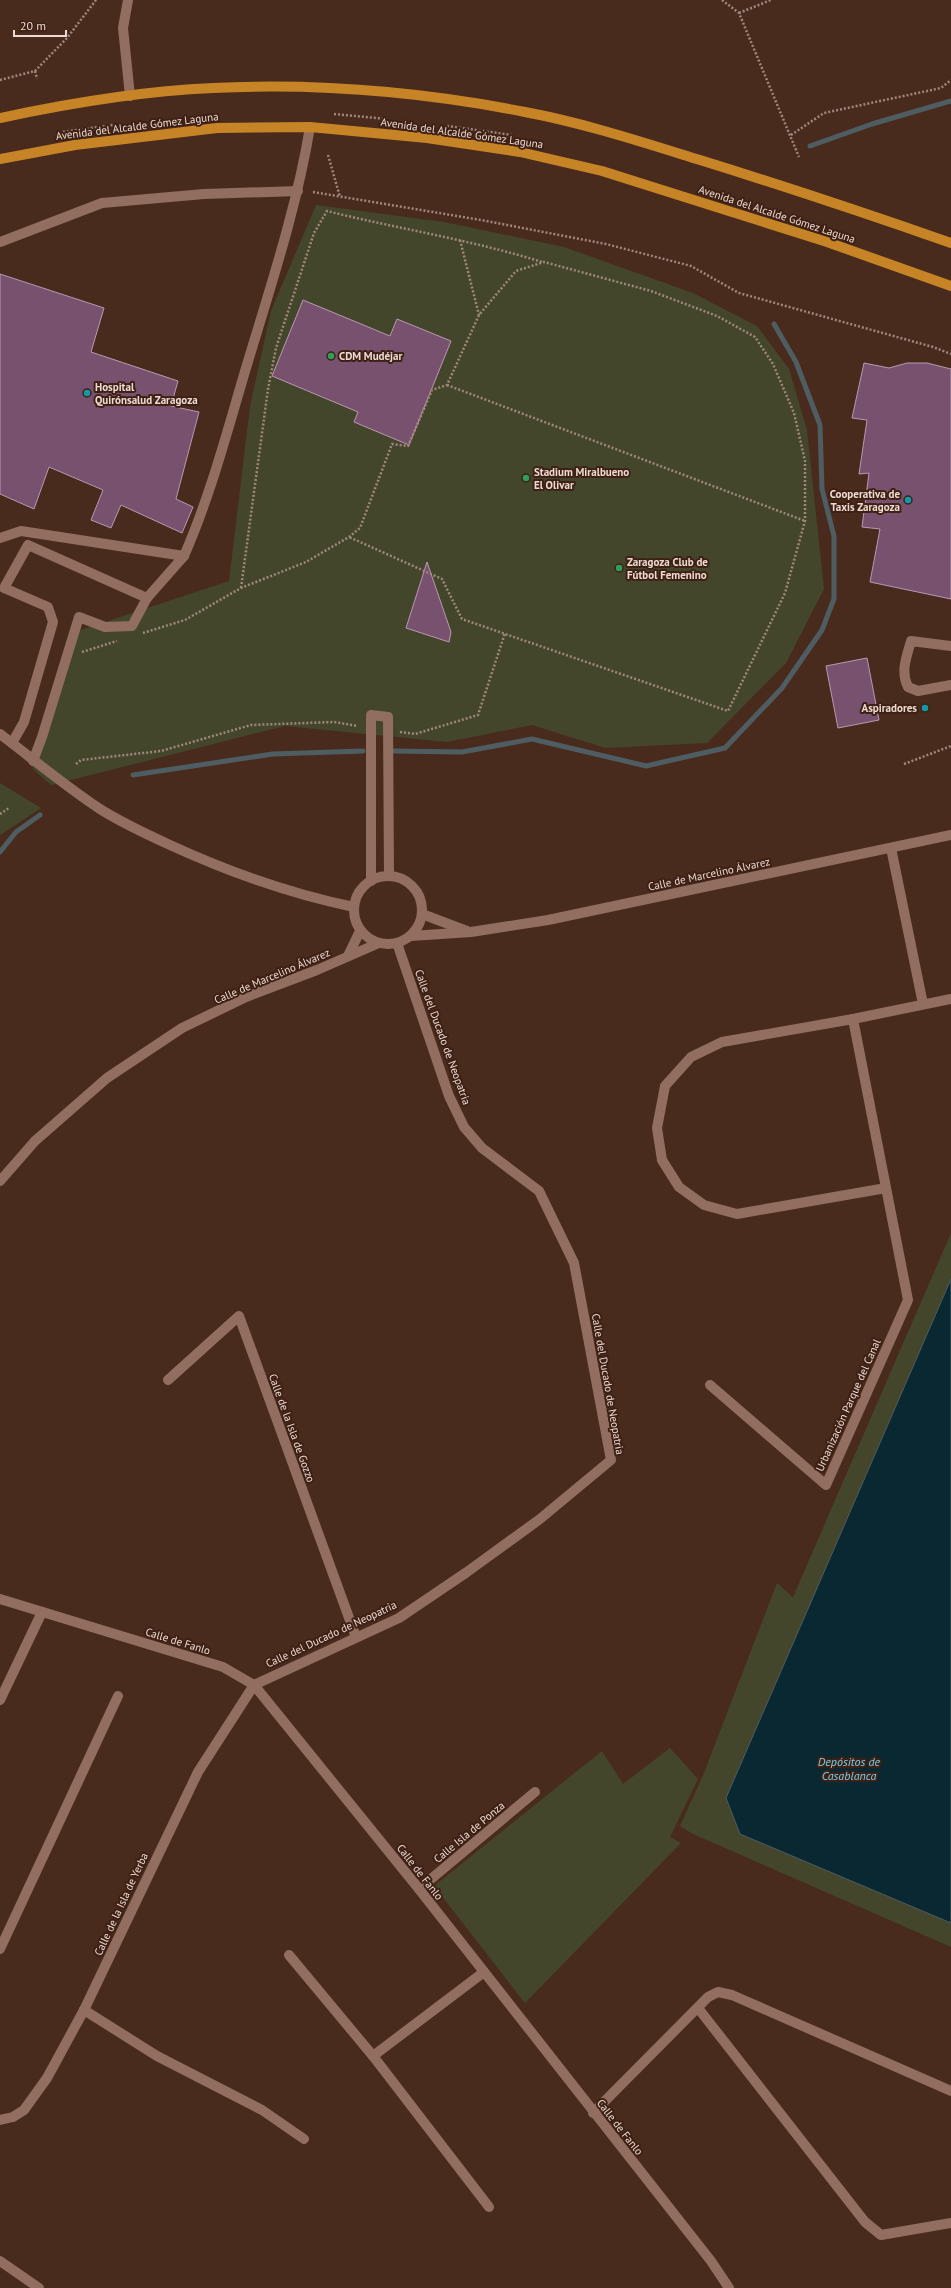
<svg xmlns="http://www.w3.org/2000/svg" width="951" height="2288" viewBox="0 0 951 2288" font-family="'PT Sans',sans-serif">
<style>
.green{fill:#43462b}
.water{fill:#0a2832;stroke:#4e5d62}
.lines{fill:none;stroke-linecap:round;stroke-linejoin:round}
.stream{stroke:#4e5d62;stroke-width:5}
.building{fill:#77516e;stroke:#b999b1}
.path{stroke:#a0877d;stroke-width:2.5;stroke-dasharray:2 2;stroke-linecap:butt}
.minor{stroke:#916e60;stroke-width:10}
.major{stroke:#c68426;stroke-width:10}
.leisure-dot{fill:#2e9e5b;stroke:#3e2114;stroke-width:1.5}
.culture-dot{fill:#0f9aa8;stroke:#3e2114;stroke-width:1.5}
.labels{text-anchor:middle;stroke-width:4;stroke-linejoin:round;paint-order:stroke}
.street-label{font-size:11px;fill:#eedad2;stroke:#3e2114}
.poi-label{font-size:11px;font-weight:bold;fill:#eedad2;stroke:#3e2114;text-anchor:start}
.water-label{font-size:12px;font-style:italic;fill:#77cfef;stroke:#3e2114}
</style>
<rect width="100%" height="100%" fill="#492b1e"/>
<!-- green -->
<g class="green">
<polygon points="316,205 444,222 564,247 693,293 757,326 789,369 807,430 824,589 786,663 707,743 605,748 532,725 447,742 285,726 51,785 32,768 75,632 229,581 250,406 271,311"/>
<polygon points="0,783 41,808 0,835"/>
<polygon points="951,1233 951,1279 726,1798 740,1834 951,1923 951,1947 693,1834 680,1826 704,1773 777,1583 793,1597"/>
<polygon points="670,1748 698,1779 670,1837 681,1843 525,2003 434,1886 602,1751 623,1784"/>
</g>
<!-- water -->
<polygon class="water" points="951,1279 951,1923 740,1834 726,1798"/>
<g class="lines">
<!-- stream -->
<g class="stream">
<polyline points="810,146 872,124 951,101"/>
<polyline points="392,751 462,752 532,739 646,766 725,748 782,688 822,630 834,599 834,536 822,489 820,425 796,362 774,324"/>
<polyline points="133,775 273,754 363,751"/>
<polyline points="0,852 16,832 40,815"/>
</g>
</g>
<!-- building -->
<g class="building">
<polygon points="0,274 104,308 91,352 178,381 171,406 199,412 176,499 193,507 182,533 121,505 111,528 91,520 103,490 49,467 34,509 0,494"/>
<polygon points="303,300 390,336 397,319 451,341 409,445 354,422 358,412 272,376"/>
<polygon points="864,363 889,368 907,363 927,363 951,369 951,599 870,582 880,529 862,527 869,473 859,474 867,420 852,418"/>
<polygon points="427,562 451,632 449,642 406,628"/>
<polygon points="867,658 879,720 838,728 826,666"/>
</g>
<g class="lines">
<!-- path -->
<g class="path">
<polyline points="722,0 739,13 799,157"/>
<polyline points="739,13 771,0"/>
<polyline points="35,71 37,79"/>
<polyline points="0,80 35,71 67,38 96,0"/>
<polyline points="334,114 387,119"/>
<polyline points="447,126 512,135"/>
<polyline points="63,132 120,124"/>
<polyline points="791,135 824,113 941,88 951,80"/>
<polyline points="328,155 340,197"/>
<polyline points="313,192 481,220 606,244 691,266 739,293 933,347 951,354"/>
<polyline points="460,240 479,315"/>
<polyline points="447,385 805,521"/>
<path d="M241,588L268,389L276,348L314,233L327,211C399,229 472,240 542,262"/>
<polyline points="143,633 185,620 241,588 306,562 349,537 360,528 392,444 408,446 432,390 447,385 479,315 516,271 544,262 651,291 717,316 755,337 773,364 794,413 805,461 805,521 785,593 728,711 462,619 442,579 349,537"/>
<polyline points="82,652 117,641"/>
<polyline points="400,732 415,734 478,715 505,633"/>
<polyline points="76,764 81,760 161,751 251,725 334,722 358,726"/>
<polyline points="904,764 951,746"/>
<polyline points="0,814 9,808"/>
</g>
<!-- minor -->
<g class="minor">
<polyline points="128,0 123,28 130,96"/>
<polyline points="0,242 102,203 204,194 298,191"/>
<path d="M0,538L21,531L184,556C212,492 229,424 249,358C272,282 297,206 310,127"/>
<polyline points="147,598 184,556"/>
<path d="M951,646L911,641C907,656 900,671 908,687L918,691L951,685"/>
<path d="M0,734C33,759 65,786 100,809C122,823 146,834 170,845C229,872 290,894 354,907"/>
<polyline points="12,743 24,722 53,622 48,607 4,588 28,545 147,598 132,626 105,627 79,617 42,737 33,761"/>
<polyline points="891,848 923,1004"/>
<circle cx="388" cy="910" r="34"/>
<polyline points="371,881 371,715 388,717 389,876"/>
<polyline points="422,914 467,931"/>
<polyline points="411,936 471,932 548,920 951,835"/>
<polyline points="348,956 360,931"/>
<polyline points="0,1181 35,1141 107,1078 182,1028 246,997 317,970 379,943"/>
<polyline points="886,1188 737,1214 704,1205 679,1187 662,1160 657,1128 665,1086 691,1057 722,1042 853,1019 951,999"/>
<polyline points="168,1380 239,1316 356,1637"/>
<polyline points="710,1385 826,1485 908,1300 853,1019"/>
<polyline points="0,1599 223,1667 254,1685 419,1889 711,2261 729,2288"/>
<polyline points="0,1700 42,1612"/>
<polyline points="419,1889 535,1792"/>
<polyline points="0,1949 118,1696"/>
<polyline points="289,1955 373,2056 489,2207"/>
<polyline points="698,2008 865,2222 881,2235 951,2223"/>
<polyline points="84,2010 157,2056 262,2110 304,2139"/>
<polyline points="373,2056 484,1972"/>
<polyline points="593,2113 708,1997 718,1992 732,1995 951,2091"/>
<polyline points="0,2120 13,2117 24,2110 47,2078 84,2010 198,1772 254,1685 399,1618 467,1572 540,1519 611,1460 574,1263 539,1191 482,1148 464,1127 449,1096 397,943"/>
<polyline points="0,2261 39,2288"/>
</g>
<!-- major -->
<g class="major">
<path d="M0,118C70,103 141,91 213,88C317,83 423,92 525,112C584,123 642,142 700,160C784,186 868,214 951,243"/>
<polyline points="0,159 75,145 217,128 310,127 427,138 520,152 602,171 827,242 951,286"/>
</g>
</g>
<!-- markers -->
<g class="leisure-dot">
<circle cx="331" cy="356" r="4"/>
<circle cx="526" cy="478" r="4"/>
<circle cx="619" cy="568" r="4"/>
</g>
<g class="culture-dot">
<circle cx="87" cy="393" r="4"/>
<circle cx="908" cy="500" r="4"/>
<circle cx="925" cy="708" r="4"/>
</g>
<g class="labels">
<!-- street labels -->
<g class="street-label">
<text transform="translate(137 126) rotate(-7)" y="4">Avenida del Alcalde Gómez Laguna</text>
<text transform="translate(462 133) rotate(8)" y="4">Avenida del Alcalde Gómez Laguna</text>
<text transform="translate(777 214) rotate(18)" y="4">Avenida del Alcalde Gómez Laguna</text>
<text transform="translate(709 874) rotate(-12)" y="4">Calle de Marcelino Álvarez</text>
<text transform="translate(272 976) rotate(-23)" y="4">Calle de Marcelino Álvarez</text>
<text transform="translate(443 1037) rotate(70)" y="4">Calle del Ducado de Neopatria</text>
<text transform="translate(608 1384) rotate(80)" y="4">Calle del Ducado de Neopatria</text>
<text transform="translate(848 1405) rotate(-66)" y="4">Urbanización Parque del Canal</text>
<text transform="translate(292 1428) rotate(70)" y="4">Calle de la Isla de Gozzo</text>
<text transform="translate(331 1634) rotate(-25)" y="4">Calle del Ducado de Neopatria</text>
<text transform="translate(178 1641) rotate(17)" y="4">Calle de Fanlo</text>
<text transform="translate(469 1832) rotate(-40)" y="4">Calle Isla de Ponza</text>
<text transform="translate(420 1872) rotate(52)" y="4">Calle de Fanlo</text>
<text transform="translate(121 1904) rotate(-65)" y="4">Calle de la Isla de Yerba</text>
<text transform="translate(620 2127) rotate(52)" y="4">Calle de Fanlo</text>
</g>
<!-- poi labels -->
<g class="poi-label">
<text x="339" y="360">CDM Mudéjar</text>
<text x="95" y="391">Hospital<tspan x="95" dy="13">Quirónsalud Zaragoza</tspan></text>
<text x="534" y="476">Stadium Miralbueno<tspan x="534" dy="13">El Olivar</tspan></text>
<text x="900" y="498" text-anchor="end">Cooperativa de<tspan x="900" dy="13">Taxis Zaragoza</tspan></text>
<text x="627" y="566">Zaragoza Club de<tspan x="627" dy="13">Fútbol Femenino</tspan></text>
<text x="917" y="712" text-anchor="end">Aspiradores</text>
</g>
<!-- water labels -->
<g class="water-label">
<text x="849" y="1766">Depósitos de<tspan x="849" dy="14">Casablanca</tspan></text>
</g>
</g>
<!-- scale -->
<path d="M14 30v6h52v-6" fill="none" stroke="#eedad2" stroke-width="2"/>
<text x="20" y="30" font-size="12" fill="#eedad2" stroke="#3e2114" stroke-width="3" paint-order="stroke">20 m</text>
</svg>
